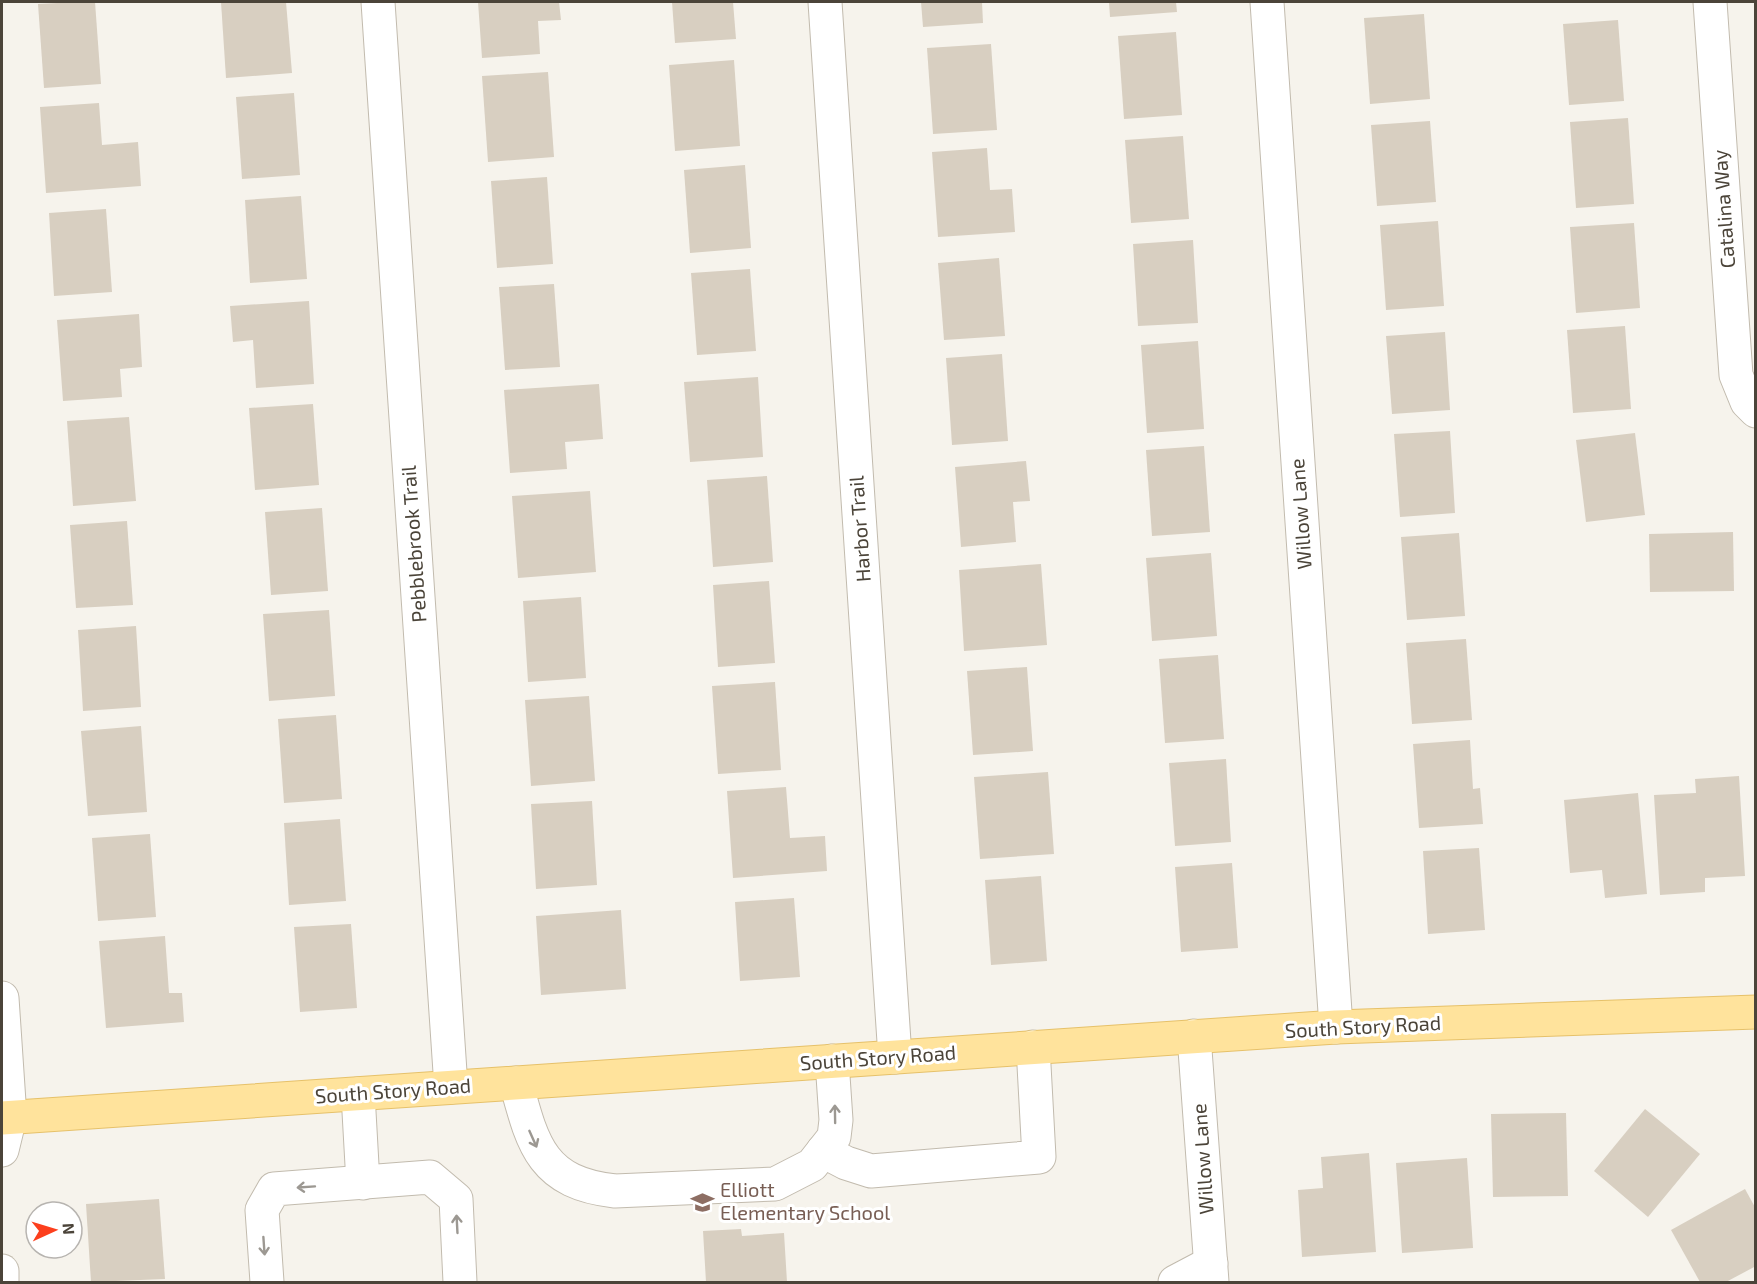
<svg xmlns="http://www.w3.org/2000/svg" width="1757" height="1284" viewBox="0 0 1757 1284" font-family="'Exo 2',sans-serif">
<style>
.building{fill:#d8cfc1}
.lines{fill:none;stroke-linecap:round;stroke-linejoin:round}
.minor-casing{stroke:#c2bbae;stroke-width:35}
.major-casing{stroke:#e6c16a;stroke-width:35}
.minor{stroke:#fff;stroke-width:33}
.major{stroke:#ffe39c;stroke-width:33}
.oneway{stroke:#9c9892}
.labels{text-anchor:middle;stroke-width:6;stroke-linejoin:round;paint-order:stroke}
.street-label{font-size:20px;fill:#4b4439;stroke:#fff}
.education-label{font-size:20px;fill:#785e54;stroke:#fff;text-anchor:start}
</style>
<rect width="100%" height="100%" fill="#f6f3ec"/>
<!-- building -->
<g class="building">
<polygon points="76,2 95,2 101,84 44,88 38,4"/>
<polygon points="221,2 286,2 292,73 226,78"/>
<polygon points="478,2 559,2 561,20 538,21 540,54 482,58"/>
<polygon points="672,2 733,2 736,39 675,43"/>
<polygon points="921,2 982,2 983,23 923,27"/>
<polygon points="1109,2 1176,2 1177,12 1110,17"/>
<polygon points="1424,14 1430,99 1370,104 1364,18"/>
<polygon points="1618,20 1624,101 1569,105 1563,24"/>
<polygon points="1176,32 1182,115 1124,119 1118,36"/>
<polygon points="991,44 997,130 933,134 927,48"/>
<polygon points="734,60 740,146 675,151 669,65"/>
<polygon points="548,72 554,157 488,162 482,76"/>
<polygon points="294,93 300,175 242,179 236,97"/>
<polygon points="99,103 102,145 138,142 141,186 46,193 40,107"/>
<polygon points="1628,118 1634,204 1576,208 1570,122"/>
<polygon points="1430,121 1436,202 1377,206 1371,125"/>
<polygon points="1183,136 1189,219 1131,223 1125,140"/>
<polygon points="987,148 990,190 1012,189 1015,232 938,237 932,152"/>
<polygon points="745,165 751,248 690,253 684,170"/>
<polygon points="547,177 553,264 497,268 491,181"/>
<polygon points="301,196 307,279 250,283 245,200"/>
<polygon points="106,209 112,292 54,296 49,213"/>
<polygon points="1438,221 1444,306 1386,310 1380,225"/>
<polygon points="1634,223 1640,308 1576,313 1570,227"/>
<polygon points="1193,240 1198,323 1138,326 1133,244"/>
<polygon points="999,258 1005,336 944,340 938,263"/>
<polygon points="750,269 756,351 697,355 691,273"/>
<polygon points="554,284 560,367 505,370 499,287"/>
<polygon points="309,301 314,384 256,388 253,340 233,342 230,306"/>
<polygon points="139,314 142,367 120,369 122,397 63,401 57,320"/>
<polygon points="1625,326 1631,409 1573,413 1567,330"/>
<polygon points="1445,332 1450,410 1392,414 1386,336"/>
<polygon points="1198,341 1204,429 1147,433 1141,345"/>
<polygon points="1002,354 1008,441 952,445 946,358"/>
<polygon points="758,377 763,457 690,462 684,382"/>
<polygon points="599,384 603,439 565,442 567,469 510,473 504,390"/>
<polygon points="313,404 319,485 255,490 249,408"/>
<polygon points="129,417 136,501 73,506 67,421"/>
<polygon points="1450,431 1455,513 1400,517 1394,434"/>
<polygon points="1635,433 1645,515 1586,522 1576,440"/>
<polygon points="1204,446 1210,532 1152,536 1146,450"/>
<polygon points="1026,461 1030,501 1013,502 1016,542 961,547 955,467"/>
<polygon points="767,476 773,562 713,567 707,480"/>
<polygon points="590,491 596,572 518,578 512,496"/>
<polygon points="322,508 328,591 271,595 265,512"/>
<polygon points="127,521 133,605 76,608 70,525"/>
<polygon points="1733,532 1734,591 1650,592 1649,534"/>
<polygon points="1459,533 1465,616 1407,620 1401,537"/>
<polygon points="1211,553 1217,636 1152,641 1146,558"/>
<polygon points="1041,564 1047,645 964,651 959,570"/>
<polygon points="769,581 775,663 718,667 713,585"/>
<polygon points="581,597 586,678 528,682 523,601"/>
<polygon points="329,610 335,696 269,701 263,614"/>
<polygon points="136,626 141,707 83,711 78,630"/>
<polygon points="1466,639 1472,720 1412,724 1406,643"/>
<polygon points="1218,655 1224,739 1165,743 1159,659"/>
<polygon points="1027,667 1033,751 973,755 967,671"/>
<polygon points="775,682 781,770 718,774 712,686"/>
<polygon points="589,696 595,781 531,786 525,700"/>
<polygon points="336,715 342,799 284,803 278,719"/>
<polygon points="141,726 147,812 88,816 81,731"/>
<polygon points="1470,740 1473,789 1480,788 1483,824 1419,828 1413,744"/>
<polygon points="1226,759 1231,842 1175,846 1169,763"/>
<polygon points="1048,772 1054,854 980,859 974,777"/>
<polygon points="1739,776 1745,876 1705,878 1705,892 1660,895 1654,795 1696,793 1695,779"/>
<polygon points="786,787 790,838 825,836 827,871 733,878 727,791"/>
<polygon points="1638,793 1647,894 1605,898 1602,870 1570,873 1564,800"/>
<polygon points="592,801 597,885 536,889 531,804"/>
<polygon points="340,819 346,901 289,905 284,823"/>
<polygon points="150,834 156,917 98,921 92,838"/>
<polygon points="1479,848 1485,930 1428,934 1423,851"/>
<polygon points="1232,863 1238,948 1181,952 1175,867"/>
<polygon points="1041,876 1047,961 991,965 985,880"/>
<polygon points="794,898 800,977 740,981 735,902"/>
<polygon points="621,910 626,989 541,995 536,916"/>
<polygon points="351,924 357,1008 300,1012 294,927"/>
<polygon points="165,936 169,993 182,993 184,1022 106,1028 99,941"/>
<polygon points="1645,1109 1700,1154 1648,1217 1594,1171"/>
<polygon points="1566,1113 1568,1196 1493,1197 1491,1114"/>
<polygon points="1369,1153 1376,1252 1302,1257 1298,1190 1323,1188 1321,1157"/>
<polygon points="1467,1158 1473,1248 1402,1253 1396,1163"/>
<polygon points="1745,1189 1756,1209 1756,1266 1726,1282 1700,1282 1671,1230"/>
<polygon points="159,1199 165,1279 91,1282 86,1204"/>
<polygon points="741,1229 742,1236 784,1233 787,1282 706,1282 703,1231"/>
</g>
<g class="lines">
<defs>
<g id="minor">
<polyline points="378,2 451,1087"/>
<polyline points="825,2 895,1057"/>
<polyline points="1267,2 1336,1027"/>
<polyline points="1710,2 1736,375 1747,402 1756,411"/>
<polyline points="2,998 10,1117 2,1150"/>
<polyline points="1194,1036 1212,1282"/>
<path d="M516,1083C533,1146 542,1183 615,1191L775,1184L812,1165L834,1137L836,1120L832,1061"/>
<polyline points="358,1094 363,1183"/>
<polyline points="823,1151 846,1163 871,1171 1039,1157 1033,1047"/>
<polyline points="2,1271 2,1282"/>
<polyline points="267,1282 262,1210 274,1189 430,1177 456,1199 460,1282"/>
<polyline points="1175,1282 1211,1263"/>
</g>
<polyline id="major" points="2,1118 1336,1027 1756,1012"/>
</defs>
<!-- minor casing -->
<use href="#minor" class="minor-casing"/>
<!-- major casing -->
<use href="#major" class="major-casing"/>
<!-- minor -->
<use href="#minor" class="minor"/>
<!-- major -->
<use href="#major" class="major"/>
</g>
<!-- one-way arrows -->
<defs><path id="oneway-shaft" d="M-6 0H5M1.5-3L5.5 0L1.5 3" fill="none" stroke-width="1.6" stroke-linecap="round" stroke-linejoin="round" transform="scale(1.5)"/></defs>
<g class="oneway">
<use href="#oneway-shaft" transform="translate(835 1114) rotate(-91)"/>
<use href="#oneway-shaft" transform="translate(533 1139) rotate(66)"/>
<use href="#oneway-shaft" transform="translate(306 1187) rotate(176)"/>
<use href="#oneway-shaft" transform="translate(457 1224) rotate(-93)"/>
<use href="#oneway-shaft" transform="translate(264 1246) rotate(86)"/>
</g>
<!-- icons -->
<defs>
<symbol id="school-bare" viewBox="-9 -9 18 18"><path d="M0-5L7-2L0 1L-7-2ZM-4 1L0 2.5L4 1V4Q0 6-4 4Z" fill="#8d6e63" stroke="#fff" stroke-width="2.5" paint-order="stroke"/></symbol>
</defs>
<g fill-rule="evenodd">
<use href="#school-bare" x="686" y="1186" width="33" height="33"/>
</g>
<g class="labels">
<!-- street labels -->
<g class="street-label">
<text transform="translate(1724 209) rotate(-94)" y="7">Catalina Way</text>
<text transform="translate(1301 514) rotate(-94)" y="7">Willow Lane</text>
<text transform="translate(860 529) rotate(-94)" y="7">Harbor Trail</text>
<text transform="translate(414 544) rotate(-94)" y="7">Pebblebrook Trail</text>
<text transform="translate(1363 1027) rotate(-3)" y="7">South Story Road</text>
<text transform="translate(878 1058) rotate(-4)" y="7">South Story Road</text>
<text transform="translate(393 1091) rotate(-4)" y="7">South Story Road</text>
<text transform="translate(1203 1159) rotate(-94)" y="7">Willow Lane</text>
</g>
<!-- education labels -->
<g class="education-label">
<text x="720" y="1197">Elliott<tspan x="720" dy="23">Elementary School</tspan></text>
</g>
</g>
<!-- border -->
<rect width="1757" height="1284" fill="none" stroke="#4b4439" stroke-width="6"/>
<!-- north arrow -->
<g transform="translate(54 1230) rotate(86)"><circle r="28" fill="#ffffff" stroke="#b7b4b0" stroke-width="1.5"/>
<path d="M0-4.5L10 22L0 15L-10 22Z" fill="#fc3f1d"/>
<text y="-9" font-size="16" font-weight="bold" text-anchor="middle" fill="#4b4439">N</text>
</g>
</svg>
